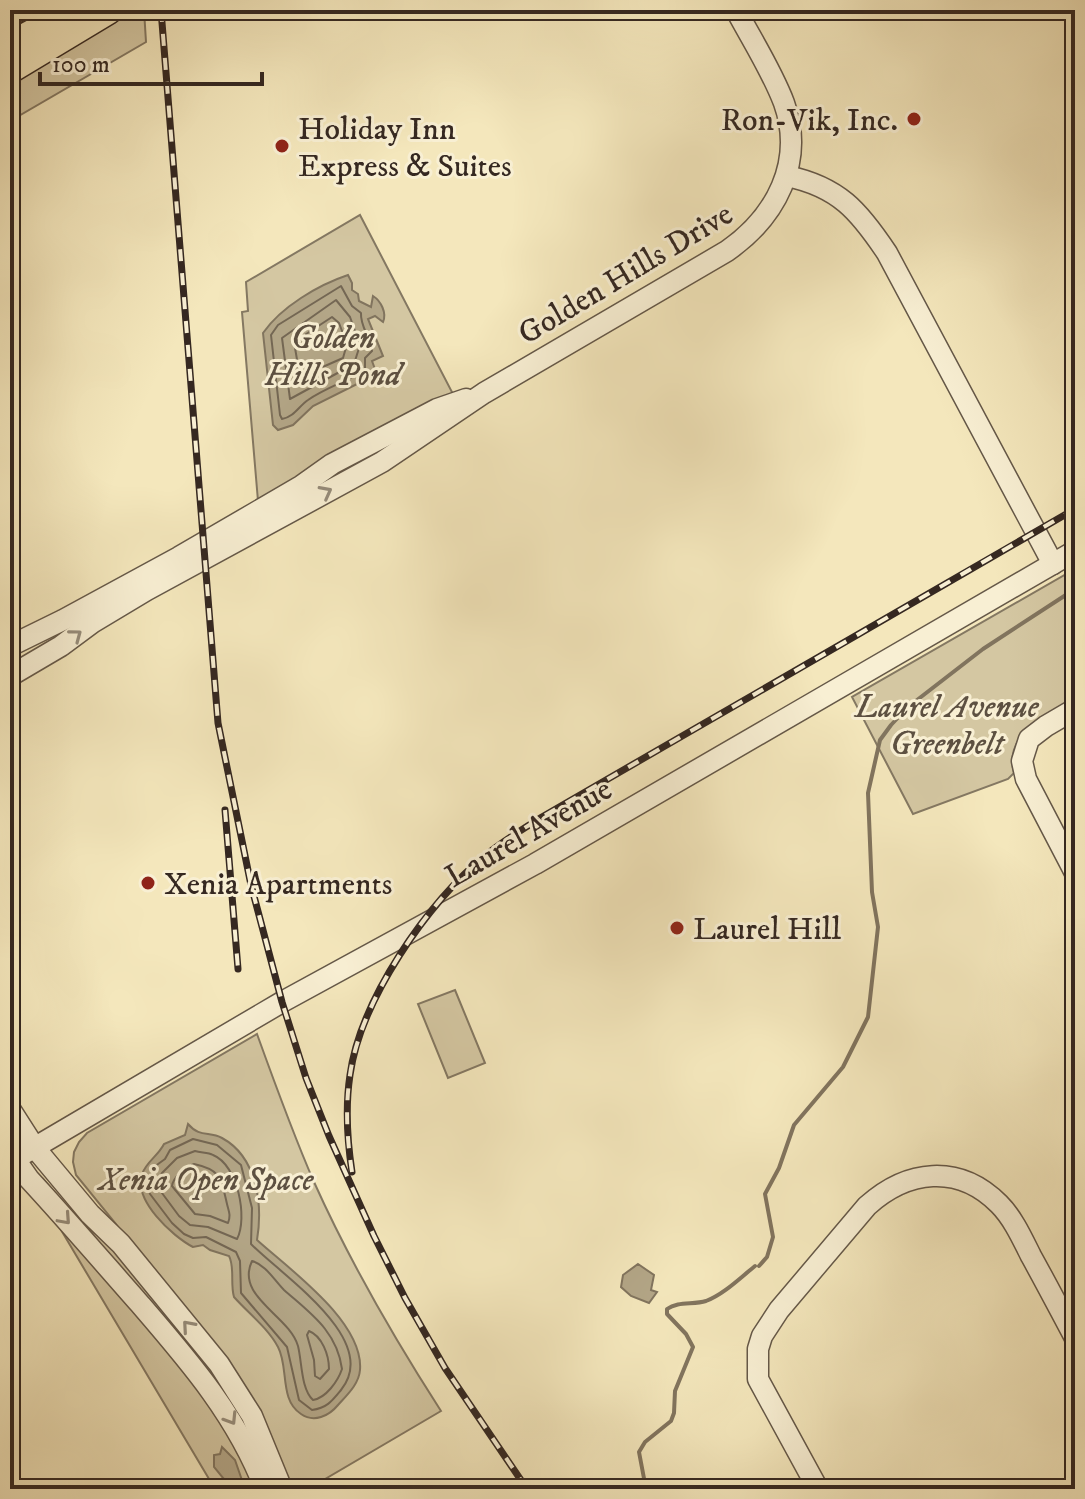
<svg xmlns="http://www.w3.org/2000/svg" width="1085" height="1499" viewBox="0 0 1085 1499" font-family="'IM FELL DW Pica',serif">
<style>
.green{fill:#d4c7a2;stroke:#847862;stroke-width:2}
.water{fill:#b3a687;stroke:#81745e;stroke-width:2}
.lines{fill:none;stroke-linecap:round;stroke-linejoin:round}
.shore{stroke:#746754;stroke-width:2}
.stream{stroke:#81745e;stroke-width:4}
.minor-casing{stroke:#655848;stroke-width:23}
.highway-casing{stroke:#352821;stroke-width:31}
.minor{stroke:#f8efd3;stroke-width:20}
.highway{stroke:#f4e7bc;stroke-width:28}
.rail-casing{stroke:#352821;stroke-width:7}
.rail{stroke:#f8efd3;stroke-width:4;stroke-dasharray:12;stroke-linecap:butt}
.oneway{stroke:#968c7a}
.poi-dot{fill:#8f2418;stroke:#f8efd3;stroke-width:3}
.labels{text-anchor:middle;stroke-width:6;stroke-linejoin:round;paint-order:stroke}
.poi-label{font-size:32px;fill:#352821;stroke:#f8efd3;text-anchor:start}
.street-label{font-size:32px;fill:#352821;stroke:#f8efd3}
.park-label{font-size:32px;font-style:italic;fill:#5d5041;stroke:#f8efd3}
</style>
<rect width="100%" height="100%" fill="#f4e7bc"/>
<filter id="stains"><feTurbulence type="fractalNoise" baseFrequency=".0025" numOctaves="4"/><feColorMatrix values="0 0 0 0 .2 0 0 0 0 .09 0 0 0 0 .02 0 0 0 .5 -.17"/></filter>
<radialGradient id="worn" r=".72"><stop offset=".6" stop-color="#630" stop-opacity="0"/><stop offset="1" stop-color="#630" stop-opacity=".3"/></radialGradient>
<!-- green -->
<g class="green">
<polygon points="122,10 144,10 146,42 10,121 10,77"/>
<polygon points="360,215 453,394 258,501 242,312 248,311 246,282"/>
<path d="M1075,569V698C1047,714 1003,734 1014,773L1008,779L913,814L852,697Z"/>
<polygon points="455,990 485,1063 448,1078 418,1004"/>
<path d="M257,1034C275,1084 293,1134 314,1182C350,1262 394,1338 441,1411L308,1489H288L157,1282L116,1224L76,1175L73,1162L74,1152L79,1142L87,1133Z"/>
<polygon points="43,1179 80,1223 110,1244 199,1346 243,1410 253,1448 41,1181"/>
<polygon points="48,1208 209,1392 259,1489 215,1489"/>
</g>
<!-- water -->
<g class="water">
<path d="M348,275L352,283V290L358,294L359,301L371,307L373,296C381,301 387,313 383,322L375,316L368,319L383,356L372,361L375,369L373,379L365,380L313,406L293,425L278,430L273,425L263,333C281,307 318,285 348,275Z"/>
<path d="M188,1124C200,1138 209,1131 222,1138C257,1157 263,1204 257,1240C289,1269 364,1322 360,1370C359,1384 347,1395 338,1405C329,1416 314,1423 301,1414C279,1400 289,1367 278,1347C268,1328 248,1313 234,1297C230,1284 235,1267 229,1256L210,1250L203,1245L193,1247C172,1236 133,1200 142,1174C147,1161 158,1156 164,1144L185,1135Z"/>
<polygon points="638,1264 654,1275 651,1290 657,1292 649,1303 631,1296 621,1287 623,1275"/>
<polygon points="222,1447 235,1460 245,1489 232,1489 214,1467 214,1455 220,1454"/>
</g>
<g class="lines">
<!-- shore -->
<g class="shore">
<path d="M341,286L352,306L361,313C360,327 371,338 372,351L365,358V370C348,381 325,388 308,400C299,406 294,417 282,419L280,415L271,335L278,325Z"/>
<polygon points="336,300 350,317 360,345 354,364 290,399 282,338"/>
<polygon points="332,317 339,323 347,344 343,358 300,377 294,342"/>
<path d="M193,1139L217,1145L241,1165L252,1208L251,1244C281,1275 382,1340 341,1390C332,1401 327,1408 312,1410L299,1400L287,1347L241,1293L240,1261L236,1252L206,1237L193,1238L184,1234L172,1223L150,1194L147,1185L154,1167L165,1159L170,1150Z"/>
<path d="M195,1151C201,1153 208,1152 213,1155C238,1165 248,1218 237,1239L208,1227L190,1225L179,1216L159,1189L158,1182L162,1173L177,1158Z"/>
<path d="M194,1164C222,1170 221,1179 227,1204C229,1212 231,1215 228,1223L210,1216L195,1214L172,1186C173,1177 186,1167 194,1164Z"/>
<path d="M252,1261C266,1265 274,1280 284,1290C310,1313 337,1331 342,1369C338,1381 326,1398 313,1400C301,1389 302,1362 298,1346C289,1315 235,1297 252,1261Z"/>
<path d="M309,1331C322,1336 329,1355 329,1369L320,1379L315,1376L314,1360L307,1335Z"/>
</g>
<!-- stream -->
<g class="stream">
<polyline points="759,1266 767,1257 773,1237 765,1194 779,1168 794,1125 843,1067 868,1017 878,927 872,892 868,793 880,740 891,725 908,707 983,649 1075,589"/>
<path d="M646,1489L639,1452L645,1442L671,1421L674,1413L675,1391L693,1347L686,1334L667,1314V1309C678,1301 693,1305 706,1301C724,1294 740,1278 755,1266"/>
</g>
<defs>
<g id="minor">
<path d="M787,176C839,187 859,211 887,253L1053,564"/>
<polyline points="10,646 63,620 179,557 301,486 332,464 437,409 466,399"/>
<path d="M10,676L61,646L92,623L147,590L382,462L484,393L727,251C776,217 805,162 784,103C772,71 752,40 736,10"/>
<polyline points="1075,709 1046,726 1029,739 1022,761 1026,779 1075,873"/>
<polyline points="10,1109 35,1148 90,1214 121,1244 219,1364 252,1416 282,1489"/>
<path d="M10,1152L29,1179C66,1219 102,1261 139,1303C189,1361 237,1416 265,1489"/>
<polyline points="10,1162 282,1002 535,864 1075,551"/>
<path d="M818,1489L758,1379V1349L762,1336L779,1310L867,1206C907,1170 958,1163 999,1204C1013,1218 1022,1238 1031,1256C1046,1283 1060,1310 1075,1338"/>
</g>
<g id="highway">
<polyline points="10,11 13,10"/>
<polyline points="10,46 52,23"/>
<polyline points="10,69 108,10"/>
</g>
</defs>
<!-- minor casing -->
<use href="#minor" class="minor-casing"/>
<!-- highway casing -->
<use href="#highway" class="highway-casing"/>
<!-- minor -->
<use href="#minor" class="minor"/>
<!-- highway -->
<use href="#highway" class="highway"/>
<defs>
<g id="rail">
<polyline points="161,10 218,723 251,885 282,1002 306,1078 329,1136 374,1236 405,1298 445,1368 527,1489"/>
<polyline points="225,810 238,969"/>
<path d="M352,1172C347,1139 345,1108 350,1075C360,1001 428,901 486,855C503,841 523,829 542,817L1075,509"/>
</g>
</defs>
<!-- rail casing -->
<use href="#rail" class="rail-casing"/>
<!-- rail -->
<use href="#rail" class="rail"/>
</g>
<!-- one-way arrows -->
<defs><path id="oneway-chevron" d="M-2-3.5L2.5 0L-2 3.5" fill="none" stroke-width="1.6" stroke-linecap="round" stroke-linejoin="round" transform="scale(2)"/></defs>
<g class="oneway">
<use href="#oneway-chevron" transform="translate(326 492) rotate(-28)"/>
<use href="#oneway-chevron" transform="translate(76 635) rotate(-37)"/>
<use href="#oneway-chevron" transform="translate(65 1219) rotate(48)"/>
<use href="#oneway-chevron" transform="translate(188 1326) rotate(-131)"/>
<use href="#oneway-chevron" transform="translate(231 1419) rotate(58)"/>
</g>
<!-- markers -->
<g class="poi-dot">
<circle cx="914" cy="119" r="8"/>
<circle cx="282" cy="146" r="8"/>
<circle cx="148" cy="883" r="8"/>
<circle cx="677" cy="928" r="8"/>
</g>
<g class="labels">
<!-- poi labels -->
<g class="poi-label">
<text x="898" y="130" text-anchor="end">Ron-Vik, Inc.</text>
<text x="298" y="139">Holiday Inn<tspan x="298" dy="37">Express &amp; Suites</tspan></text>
<text x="164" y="894">Xenia Apartments</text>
<text x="693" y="939">Laurel Hill</text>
</g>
<!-- street labels -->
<g class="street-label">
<text transform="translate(625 273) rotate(-31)" y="11">Golden Hills Drive</text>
<text transform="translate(528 832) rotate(-30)" y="11">Laurel Avenue</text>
</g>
<!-- park labels -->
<g class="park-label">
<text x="333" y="348">Golden<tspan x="333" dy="37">Hills Pond</tspan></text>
<text x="947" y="717">Laurel Avenue<tspan x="947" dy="37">Greenbelt</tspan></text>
<text x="206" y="1190">Xenia Open Space</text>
</g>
</g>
<!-- margin -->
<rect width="1085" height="1499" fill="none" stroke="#f4e7bc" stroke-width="40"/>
<rect x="12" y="12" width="1061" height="1475" fill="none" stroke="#352821" stroke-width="4"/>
<rect x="20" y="20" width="1045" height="1459" fill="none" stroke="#352821" stroke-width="2"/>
<!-- scale -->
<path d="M40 72v12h222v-12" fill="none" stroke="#352821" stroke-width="4"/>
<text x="52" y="72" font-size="24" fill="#352821" stroke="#f8efd3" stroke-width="6" paint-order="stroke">100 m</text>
<rect width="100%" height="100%" filter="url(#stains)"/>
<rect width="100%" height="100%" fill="url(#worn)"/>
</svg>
